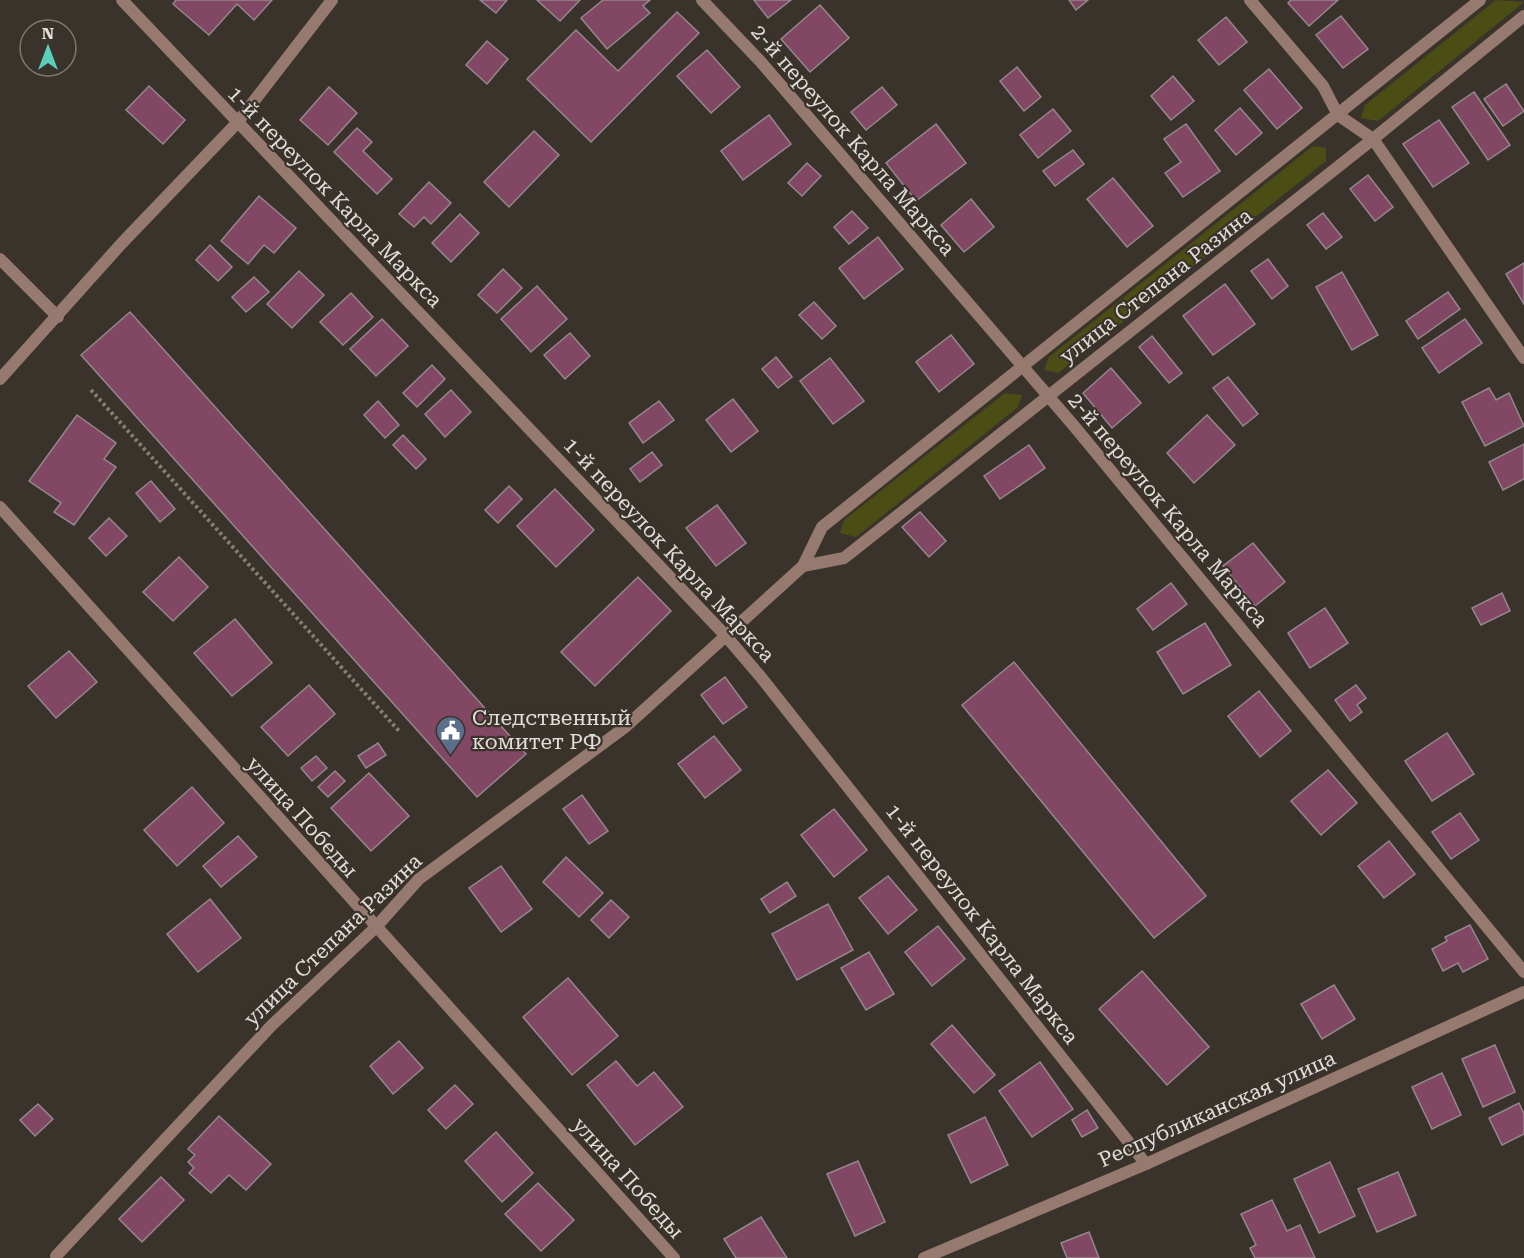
<svg xmlns="http://www.w3.org/2000/svg" width="1524" height="1258" viewBox="0 0 1524 1258" font-family="'Roboto Serif',serif">
<style>
.green{fill:#4b4e14}
.building{fill:#814763;stroke:#95878d;stroke-width:1.5}
.lines{fill:none;stroke-linecap:round;stroke-linejoin:round}
.path{stroke:#847e77;stroke-width:4;stroke-dasharray:3 3;stroke-linecap:butt}
.service{stroke:#967a6f;stroke-width:12}
.minor{stroke:#967a6f;stroke-width:12}
.tertiary{stroke:#967a6f;stroke-width:12}
.labels{text-anchor:middle;stroke-width:4.5;stroke-linejoin:round;paint-order:stroke}
.street-label{font-size:21px;fill:#e1ddd8;stroke:#3a332b}
.poi-label{font-size:21px;fill:#e1ddd8;stroke:#3a332b;text-anchor:start}
</style>
<rect width="100%" height="100%" fill="#3a332b"/>
<!-- green -->
<g class="green">
<polygon points="1496,0 1524,2 1378,121 1361,118 1365,105"/>
<polygon points="1313,146 1326,148 1326,161 1058,373 1044,370 1049,357"/>
<polygon points="1005,393 1022,395 1018,407 856,537 840,533 844,520"/>
</g>
<!-- building -->
<g class="building">
<polygon points="176,0 272,0 254,20 237,4 209,35 173,4"/>
<polygon points="480,0 507,0 496,13"/>
<polygon points="537,0 580,0 560,21"/>
<polygon points="603,0 650,0 643,6 650,13 607,49 581,18"/>
<polygon points="754,0 791,0 768,18"/>
<polygon points="1069,0 1088,0 1076,10"/>
<polygon points="1291,0 1338,0 1309,26 1288,3"/>
<polygon points="820,5 849,38 810,72 781,39"/>
<polygon points="677,12 699,33 591,142 527,79 576,30 618,71"/>
<polygon points="1341,16 1368,49 1343,68 1316,35"/>
<polygon points="1226,17 1247,42 1219,65 1198,40"/>
<polygon points="487,41 508,59 487,84 466,65"/>
<polygon points="707,50 740,87 711,113 677,76"/>
<polygon points="1017,67 1041,97 1024,111 1000,81"/>
<polygon points="1269,69 1302,108 1277,129 1244,90"/>
<polygon points="1173,76 1194,101 1171,120 1151,96"/>
<polygon points="1506,84 1524,111 1503,126 1484,99"/>
<polygon points="149,86 185,120 163,144 126,110"/>
<polygon points="329,87 357,113 328,145 300,120"/>
<polygon points="882,87 897,105 866,130 851,112"/>
<polygon points="1474,92 1510,145 1488,160 1452,107"/>
<polygon points="1240,108 1262,133 1236,155 1215,130"/>
<polygon points="1053,109 1071,131 1038,158 1020,135"/>
<polygon points="769,115 791,144 743,180 721,151"/>
<polygon points="1439,120 1469,163 1433,187 1403,144"/>
<polygon points="936,124 966,163 916,201 886,163"/>
<polygon points="1186,124 1220,171 1183,197 1165,173 1181,162 1164,139"/>
<polygon points="357,128 372,142 363,151 392,179 377,194 334,152"/>
<polygon points="534,131 559,155 509,207 484,182"/>
<polygon points="1073,150 1084,164 1055,186 1043,171"/>
<polygon points="807,163 821,176 802,196 788,183"/>
<polygon points="1368,175 1393,207 1375,221 1350,189"/>
<polygon points="1113,178 1153,226 1127,247 1087,199"/>
<polygon points="429,182 451,203 431,224 424,217 414,227 399,214"/>
<polygon points="259,196 296,228 274,253 264,245 248,264 221,241"/>
<polygon points="971,199 994,227 964,252 941,225"/>
<polygon points="852,211 868,228 849,244 834,227"/>
<polygon points="1323,213 1342,237 1326,249 1307,225"/>
<polygon points="460,214 479,233 451,262 432,243"/>
<polygon points="878,237 903,269 864,299 839,268"/>
<polygon points="210,245 232,267 218,281 196,260"/>
<polygon points="1268,259 1288,286 1272,299 1251,271"/>
<polygon points="1524,263 1524,304 1506,274"/>
<polygon points="503,269 522,288 497,313 478,295"/>
<polygon points="299,271 324,295 292,328 267,304"/>
<polygon points="1342,272 1378,335 1352,350 1316,287"/>
<polygon points="254,277 269,292 246,312 232,297"/>
<polygon points="1225,284 1255,324 1213,355 1183,316"/>
<polygon points="537,286 567,319 531,352 501,319"/>
<polygon points="1448,292 1460,309 1418,339 1406,321"/>
<polygon points="351,293 373,317 343,345 320,322"/>
<polygon points="814,302 836,326 822,339 799,315"/>
<polygon points="130,312 526,754 477,797 81,355"/>
<polygon points="382,319 408,346 376,376 350,349"/>
<polygon points="1465,319 1482,343 1439,373 1422,348"/>
<polygon points="570,333 590,356 565,379 544,355"/>
<polygon points="951,335 974,364 939,392 916,362"/>
<polygon points="1152,336 1182,373 1169,383 1139,347"/>
<polygon points="776,357 792,377 778,388 762,369"/>
<polygon points="830,358 864,401 833,424 800,381"/>
<polygon points="432,365 445,379 417,407 403,393"/>
<polygon points="1111,368 1141,403 1112,428 1083,393"/>
<polygon points="1228,377 1258,414 1243,426 1213,388"/>
<polygon points="1489,388 1496,400 1509,393 1524,426 1485,446 1462,402"/>
<polygon points="451,390 471,412 445,437 425,414"/>
<polygon points="733,399 758,431 731,452 706,420"/>
<polygon points="378,401 399,425 385,438 364,415"/>
<polygon points="659,401 674,420 643,443 629,423"/>
<polygon points="77,415 116,443 104,459 116,467 74,525 54,512 61,503 29,481"/>
<polygon points="1207,415 1235,445 1194,483 1167,453"/>
<polygon points="403,435 426,459 416,469 393,445"/>
<polygon points="1524,444 1524,479 1503,490 1489,462"/>
<polygon points="1029,445 1045,468 1000,499 984,476"/>
<polygon points="652,452 662,465 640,482 630,469"/>
<polygon points="151,481 175,509 160,522 136,493"/>
<polygon points="509,486 522,499 498,523 485,510"/>
<polygon points="555,489 594,530 556,567 517,526"/>
<polygon points="717,505 746,543 716,566 686,528"/>
<polygon points="920,512 946,541 929,557 902,527"/>
<polygon points="109,518 127,536 106,556 89,538"/>
<polygon points="1253,543 1285,582 1255,606 1223,566"/>
<polygon points="179,557 208,587 173,621 143,592"/>
<polygon points="638,577 671,611 595,686 561,652"/>
<polygon points="1171,583 1187,604 1153,630 1137,609"/>
<polygon points="1502,593 1510,611 1481,625 1472,608"/>
<polygon points="1325,608 1348,643 1310,668 1288,633"/>
<polygon points="235,619 272,663 232,696 194,653"/>
<polygon points="1205,623 1231,665 1183,694 1157,652"/>
<polygon points="69,651 97,682 56,718 28,686"/>
<polygon points="1014,662 1206,896 1154,938 962,705"/>
<polygon points="725,677 747,707 723,724 701,695"/>
<polygon points="309,685 335,714 288,756 261,727"/>
<polygon points="1356,685 1366,698 1357,705 1362,712 1350,721 1335,700"/>
<polygon points="1259,691 1291,731 1260,757 1228,716"/>
<polygon points="1447,733 1474,774 1432,801 1405,761"/>
<polygon points="714,736 741,770 705,798 678,764"/>
<polygon points="378,743 386,755 366,768 358,756"/>
<polygon points="316,756 327,768 312,781 301,768"/>
<polygon points="1328,770 1357,803 1321,835 1291,801"/>
<polygon points="335,771 345,781 328,797 318,787"/>
<polygon points="369,773 409,816 371,851 331,808"/>
<polygon points="192,787 224,823 177,866 144,830"/>
<polygon points="582,795 608,831 589,844 563,809"/>
<polygon points="834,809 867,850 834,877 801,835"/>
<polygon points="1460,813 1479,840 1451,859 1432,832"/>
<polygon points="238,836 257,857 221,887 203,866"/>
<polygon points="1389,841 1415,874 1384,898 1358,866"/>
<polygon points="566,857 603,893 579,917 543,882"/>
<polygon points="501,866 532,909 501,932 469,888"/>
<polygon points="888,876 917,910 888,934 859,898"/>
<polygon points="787,882 796,896 770,913 761,899"/>
<polygon points="210,899 241,938 198,972 167,934"/>
<polygon points="611,900 629,917 609,938 591,920"/>
<polygon points="828,904 853,950 797,980 772,934"/>
<polygon points="1470,925 1488,959 1463,972 1458,963 1443,971 1432,949 1447,941 1445,937"/>
<polygon points="938,926 965,959 932,986 905,952"/>
<polygon points="869,952 894,994 866,1010 841,968"/>
<polygon points="1142,971 1209,1047 1167,1085 1099,1009"/>
<polygon points="568,978 618,1036 572,1075 523,1017"/>
<polygon points="1334,985 1355,1019 1322,1039 1301,1004"/>
<polygon points="952,1025 995,1075 974,1093 931,1044"/>
<polygon points="399,1041 423,1068 393,1094 370,1066"/>
<polygon points="1495,1045 1515,1092 1483,1107 1462,1059"/>
<polygon points="616,1061 637,1086 654,1072 683,1107 635,1145 587,1085"/>
<polygon points="1040,1062 1073,1109 1032,1137 999,1091"/>
<polygon points="1442,1073 1461,1115 1432,1129 1412,1087"/>
<polygon points="455,1085 473,1104 446,1129 428,1110"/>
<polygon points="1519,1103 1524,1114 1524,1134 1502,1145 1489,1118"/>
<polygon points="38,1104 53,1119 35,1136 20,1120"/>
<polygon points="1087,1110 1098,1128 1082,1137 1072,1120"/>
<polygon points="219,1116 271,1164 246,1190 229,1175 211,1193 189,1173 194,1168 188,1162 195,1155 188,1149"/>
<polygon points="985,1117 1008,1165 971,1183 948,1135"/>
<polygon points="496,1132 533,1173 502,1202 465,1161"/>
<polygon points="858,1161 885,1222 855,1236 827,1174"/>
<polygon points="1330,1162 1355,1216 1319,1233 1294,1179"/>
<polygon points="1398,1172 1416,1215 1377,1232 1358,1189"/>
<polygon points="161,1177 184,1200 142,1242 119,1219"/>
<polygon points="538,1183 574,1220 541,1251 505,1214"/>
<polygon points="1272,1200 1287,1231 1300,1225 1315,1258 1255,1258 1250,1248 1256,1245 1241,1214"/>
<polygon points="761,1217 787,1258 736,1258 724,1239"/>
<polygon points="1089,1232 1099,1258 1067,1258 1061,1243"/>
</g>
<g class="lines">
<!-- path -->
<polyline class="path" points="91,390 399,731"/>
<!-- service -->
<polyline class="service" points="0,259 58,317"/>
<!-- minor -->
<g class="minor">
<polyline points="122,0 725,635 760,676 1146,1164"/>
<polyline points="702,0 760,61 1074,426 1524,972"/>
<polyline points="1250,0 1323,86 1338,115 1373,139 1524,358"/>
<polyline points="0,379 122,243 237,123 332,0"/>
<polyline points="56,1256 271,1026 375,928"/>
</g>
<!-- tertiary -->
<g class="tertiary">
<polyline points="0,507 674,1258"/>
<polyline points="803,566 844,558 1373,139 1524,16"/>
<polyline points="375,928 419,879 624,728 803,566 822,527 1480,0"/>
<polyline points="924,1258 1146,1164 1524,992"/>
</g>
</g>
<!-- icons -->
<defs>
<symbol id="civic-pin" viewBox="-11 -11 22 30"><path d="M0 17L-7.5 6A9.5 9.5 0 1 1 7.5 6Z" fill="#5c6f8a" stroke="#3a332b"/><path d="M-.6-6.5H3V-4.5H.6V-3L4-1V1h2V6H-6V1h2V-1L-.6-3ZM-1.2 2.5V6h2.4V2.5Z" fill="#fff"/></symbol>
</defs>
<g fill-rule="evenodd">
<use href="#civic-pin" x="434" y="714" width="33" height="45"/>
</g>
<g class="labels">
<!-- street labels -->
<g class="street-label">
<text transform="translate(853 140) rotate(49)" y="7">2-й переулок Карла Маркса</text>
<text transform="translate(335 197) rotate(46)" y="7">1-й переулок Карла Маркса</text>
<text transform="translate(1156 286) rotate(-38)" y="7">улица Степана Разина</text>
<text transform="translate(1168 510) rotate(50)" y="7">2-й переулок Карла Маркса</text>
<text transform="translate(669 550) rotate(47)" y="7">1-й переулок Карла Маркса</text>
<text transform="translate(302 817) rotate(48)" y="7">улица Победы</text>
<text transform="translate(982 924) rotate(52)" y="7">1-й переулок Карла Маркса</text>
<text transform="translate(333 940) rotate(-44)" y="7">улица Степана Разина</text>
<text transform="translate(1217 1109) rotate(-24)" y="7">Республиканская улица</text>
<text transform="translate(628 1178) rotate(48)" y="7">улица Победы</text>
</g>
<!-- poi labels -->
<g class="poi-label">
<text x="472" y="725">Следственный<tspan x="472" dy="24">комитет РФ</tspan></text>
</g>
</g>
<!-- north arrow -->
<g transform="translate(48 48)"><circle r="28" fill="#3a332b" stroke="#7d7770" stroke-width="1.5"/>
<path d="M0-4.5L10 22L0 15L-10 22Z" fill="#5bcebc"/>
<text y="-9" font-size="16" font-weight="bold" text-anchor="middle" fill="#e1ddd8">N</text>
</g>
</svg>
